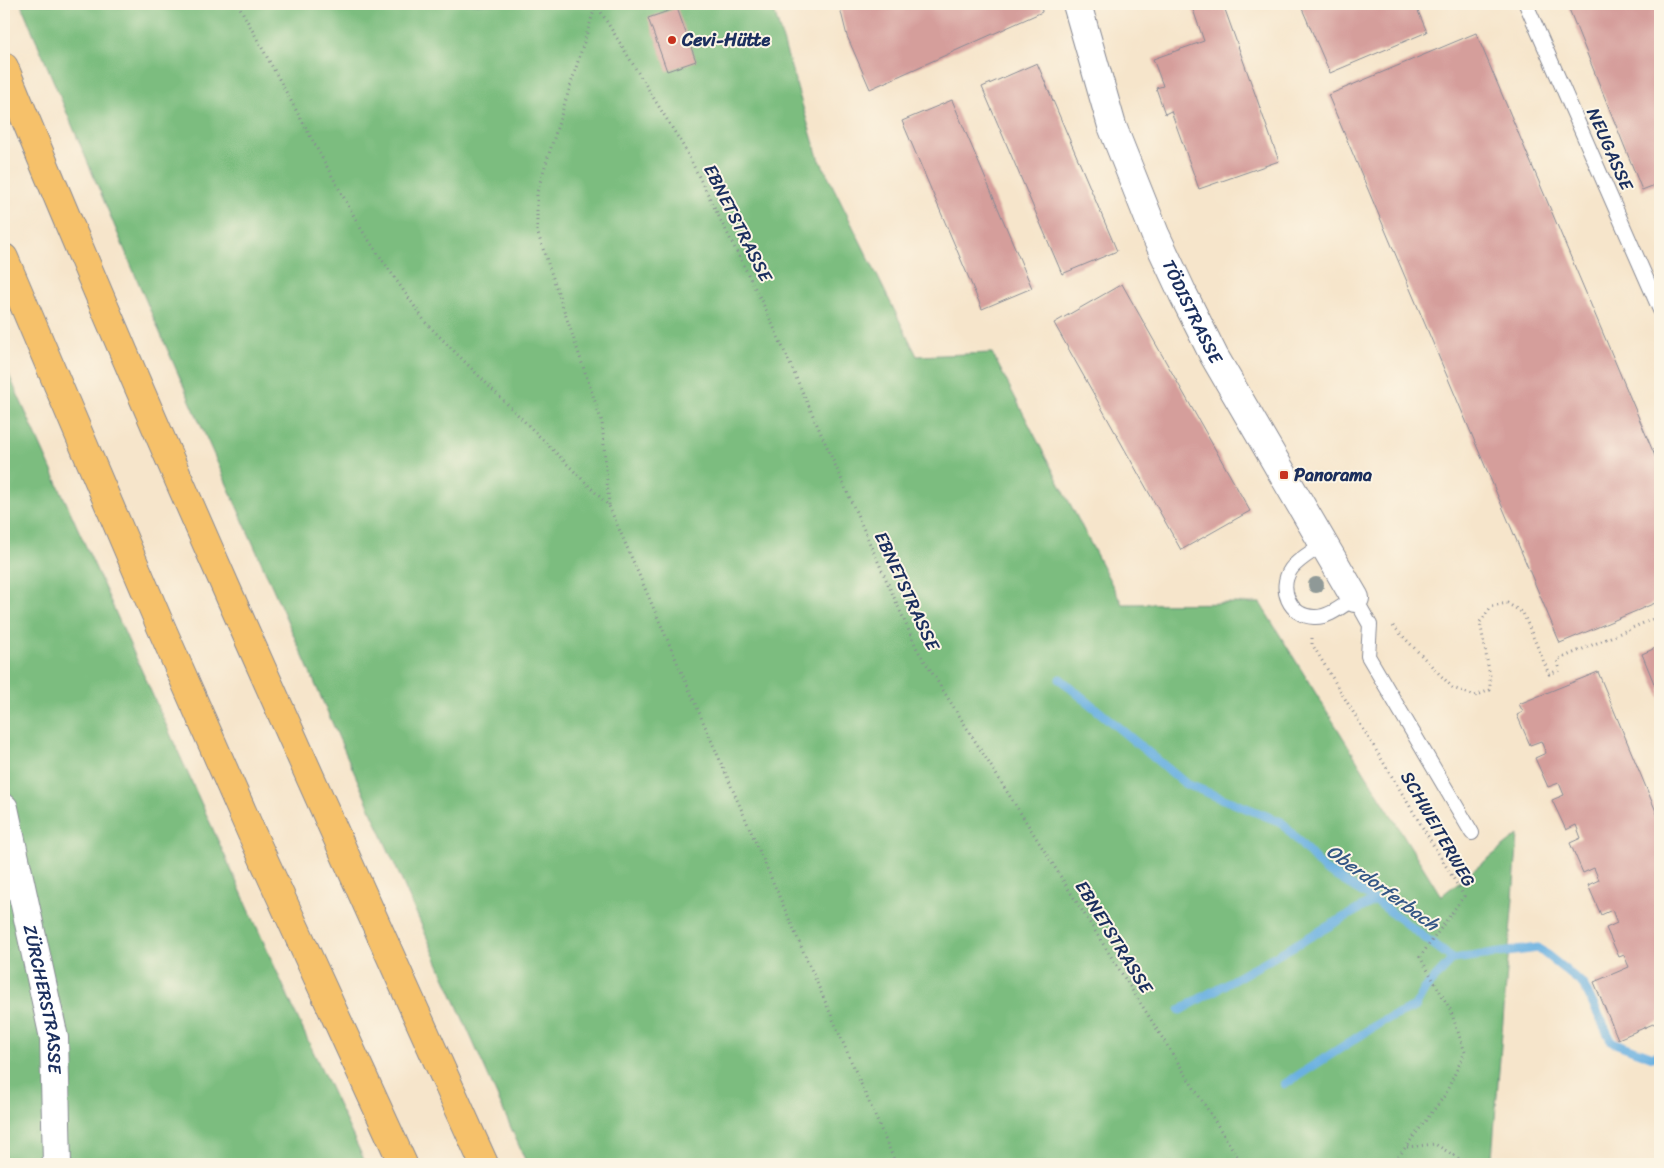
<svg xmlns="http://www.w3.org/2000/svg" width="1664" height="1168" viewBox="0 0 1664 1168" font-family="Sriracha,sans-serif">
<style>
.forest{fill:#7bbd7f;stroke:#4b766e}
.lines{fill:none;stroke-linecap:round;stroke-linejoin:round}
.stream{stroke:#6bb1e1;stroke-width:9}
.building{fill:#d59e9b}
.lane-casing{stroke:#888a94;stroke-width:16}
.street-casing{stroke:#888a94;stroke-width:30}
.highway-casing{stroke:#888a94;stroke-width:30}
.path{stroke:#888a94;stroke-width:3;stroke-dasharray:1 4;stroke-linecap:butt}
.lane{stroke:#fff;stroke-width:14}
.street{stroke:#fff;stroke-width:28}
.highway{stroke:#f6c16b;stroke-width:28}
.tree{fill:#8f9997}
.poi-dot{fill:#c8321e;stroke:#fcf5e5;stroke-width:2}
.labels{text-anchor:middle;stroke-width:4;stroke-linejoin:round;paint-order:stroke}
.poi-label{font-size:18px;font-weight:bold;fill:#1b2f5e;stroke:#fcf5e5;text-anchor:start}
.street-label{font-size:18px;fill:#1b2f5e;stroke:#fcf5e5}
.water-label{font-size:19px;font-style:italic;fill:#335685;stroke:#fcf5e5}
</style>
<rect width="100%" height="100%" fill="#fcf5e5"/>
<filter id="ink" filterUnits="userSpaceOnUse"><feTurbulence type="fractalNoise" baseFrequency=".02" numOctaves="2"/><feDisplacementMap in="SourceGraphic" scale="10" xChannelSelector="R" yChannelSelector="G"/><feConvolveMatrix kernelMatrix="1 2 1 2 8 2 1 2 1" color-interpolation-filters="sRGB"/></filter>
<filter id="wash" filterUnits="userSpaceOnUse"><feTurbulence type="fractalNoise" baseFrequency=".0096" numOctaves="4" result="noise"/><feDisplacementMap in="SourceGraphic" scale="20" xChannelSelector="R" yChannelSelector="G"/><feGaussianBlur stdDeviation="1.12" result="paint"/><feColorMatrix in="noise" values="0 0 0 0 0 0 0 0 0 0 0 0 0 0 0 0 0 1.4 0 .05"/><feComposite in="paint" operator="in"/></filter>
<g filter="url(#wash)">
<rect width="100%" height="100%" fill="#f6e5cb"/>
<!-- forest -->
<g class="forest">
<polygon points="21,4 772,4 817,154 917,356 992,353 1122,604 1260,603 1441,896 1518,835 1492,1157 1498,1164 527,1164 150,310"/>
<polygon points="4,364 304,1032 366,1164 4,1164"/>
</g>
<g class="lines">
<!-- stream -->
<g class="stream">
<polyline points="1060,679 1186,784 1281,822 1324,869 1375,900 1453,959 1538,948 1583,984 1612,1042 1653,1057 1660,1054"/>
<polyline points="1180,1010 1375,900"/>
<polyline points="1285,1084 1381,1022 1415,1007 1425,989 1453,959"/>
</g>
</g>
<g id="blocks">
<!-- building -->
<g class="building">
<polygon points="839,4 1041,4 1042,12 870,89 847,36"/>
<polygon points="1191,4 1223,4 1279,161 1199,189 1171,111 1165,114 1156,88 1163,86 1162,83 1153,59 1204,41"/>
<polygon points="1300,4 1415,4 1427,32 1330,73"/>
<polygon points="1567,4 1660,4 1660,183 1642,190"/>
<polygon points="677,8 696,61 667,71 648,18"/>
<polygon points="1476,33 1660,468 1660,601 1560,643 1328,95"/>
<polygon points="1037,63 1117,251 1062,274 982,87"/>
<polygon points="952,100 1032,288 982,309 902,121"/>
<polygon points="1122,284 1250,511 1181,550 1054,323"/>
<polygon points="1660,646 1660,698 1642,654"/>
<polygon points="1598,672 1660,821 1660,1021 1618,1039 1594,982 1629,967 1624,955 1619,957 1606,928 1617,923 1612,910 1601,915 1588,885 1599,880 1594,868 1583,873 1570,843 1581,838 1578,830 1576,825 1566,830 1552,800 1564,795 1559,783 1548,787 1535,758 1546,753 1543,746 1541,741 1530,745 1517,715 1523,712 1519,704"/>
</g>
</g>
</g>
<g filter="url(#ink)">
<use href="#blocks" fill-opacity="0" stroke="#888a94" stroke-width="1"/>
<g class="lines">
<defs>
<g id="lane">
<polyline points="1526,4 1660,310"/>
<path d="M1324,543C1314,551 1298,559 1291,569C1278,588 1289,616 1314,617C1329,618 1343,605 1355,598L1370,625L1368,656L1472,833"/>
</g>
<g id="street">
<path id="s1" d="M1077,4L1112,126L1155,234L1183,294L1214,356L1355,598"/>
<path id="s2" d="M4,808L54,1038L57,1164"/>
</g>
<g id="highway">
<path d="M4,67C155,436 320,800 484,1164"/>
<polyline points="4,258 161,627 252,834 403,1164"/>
</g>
</defs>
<!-- lane casing -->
<use href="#lane" class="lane-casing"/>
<!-- street casing -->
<use href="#street" class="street-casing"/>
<!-- highway casing -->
<use href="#highway" class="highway-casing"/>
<!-- path -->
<g class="path">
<polyline points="238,4 361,229 426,323 609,506 896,1164"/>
<polyline points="596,4 685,149 766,310 917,649 1242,1164"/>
<polyline points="596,4 537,192 537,231 602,422 609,505"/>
<polyline points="1393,626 1453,688 1475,696 1490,690 1490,676 1480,622 1492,606 1507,603 1523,613 1549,674 1560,670 1557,660 1660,616"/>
<polyline points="1312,638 1312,644 1464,896 1420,957 1450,1009 1465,1052 1445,1095 1393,1164"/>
<polyline points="1407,1147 1435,1144 1468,1164"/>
</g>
<!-- lane -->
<use href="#lane" class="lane"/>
<!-- street -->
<use href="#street" class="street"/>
<!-- highway -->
<use href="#highway" class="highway"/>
</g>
<!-- trees -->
<circle class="tree" cx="1316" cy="585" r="8"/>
</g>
<!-- markers -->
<g class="poi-dot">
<circle cx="672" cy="40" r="5"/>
<rect x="1279" y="470" width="10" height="10" rx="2.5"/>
</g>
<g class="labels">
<!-- poi labels -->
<g class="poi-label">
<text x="682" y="46">Cevi-Hütte</text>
<text x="1294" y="481">Panorama</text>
</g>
<!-- street labels -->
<g class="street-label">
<text transform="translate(1610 149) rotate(66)" y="6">NEUGASSE</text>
<text transform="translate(738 223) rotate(63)" y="6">EBNETSTRASSE</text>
<text dy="6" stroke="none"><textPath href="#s1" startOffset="329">TÖDISTRASSE</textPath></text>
<text transform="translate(907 591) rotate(65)" y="6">EBNETSTRASSE</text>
<text transform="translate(1438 829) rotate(60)" y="6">SCHWEITERWEG</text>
<text transform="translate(1114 937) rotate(58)" y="6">EBNETSTRASSE</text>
<text dy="6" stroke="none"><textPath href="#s2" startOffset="195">ZÜRCHERSTRASSE</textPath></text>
</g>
<!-- water labels -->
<g class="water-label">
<text transform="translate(1383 887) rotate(36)" y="7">Oberdorferbach</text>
</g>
</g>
<!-- margin -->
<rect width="1664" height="1168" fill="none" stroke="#fcf5e5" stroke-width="20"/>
</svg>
